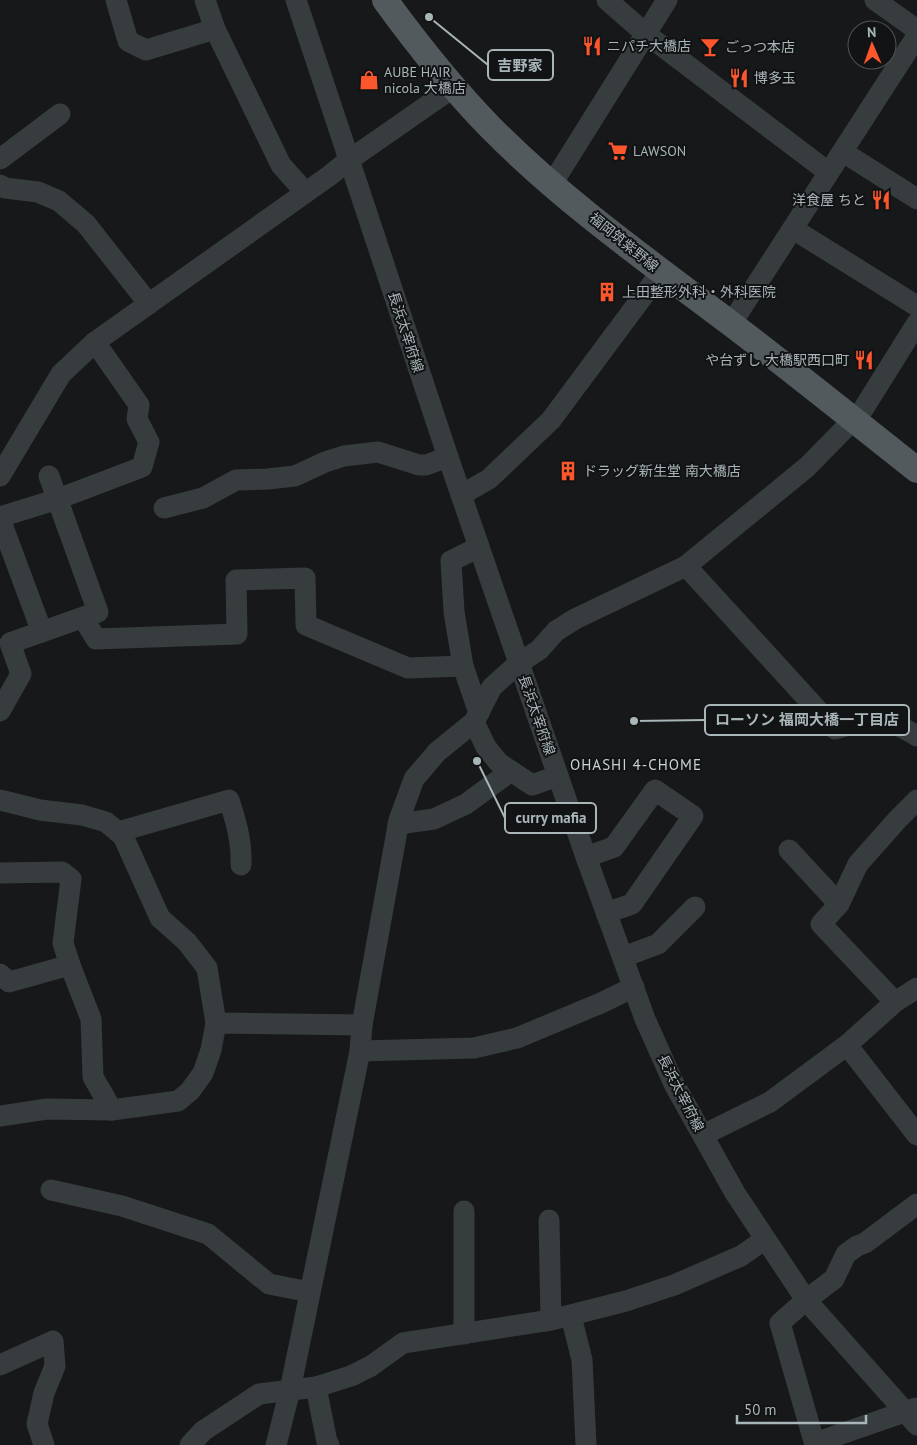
<svg xmlns="http://www.w3.org/2000/svg" width="917" height="1445" viewBox="0 0 917 1445" font-family="'PT Sans','Noto Sans JP',sans-serif">
<style>
.lines{fill:none;stroke-linecap:round;stroke-linejoin:round}
.minor{stroke:#373c3e;stroke-width:21}
.major{stroke:#535a5d;stroke-width:26}
.labels{text-anchor:middle;stroke-width:4;stroke-linejoin:round;paint-order:stroke}
.poi-label{font-size:14px;fill:#a8b5b9;stroke:#121314;text-anchor:start}
.street-label{font-size:14px;fill:#a8b5b9;stroke:#121314}
.neighbourhood-label{font-size:15px;letter-spacing:1px;fill:#c9d2d5;stroke:#121314}
.leader{fill:none;stroke:#a8b5b9;stroke-width:2}
.callout-dot{fill:#a8b5b9;stroke:#121314;stroke-width:2}
.callout{fill:#121314;stroke:#a8b5b9;stroke-width:2}
.callout-label{font-size:15px;text-anchor:middle;font-weight:bold;fill:#a8b5b9}
</style>
<rect width="100%" height="100%" fill="#171819"/>
<g class="lines">
<!-- minor -->
<g class="minor">
<polyline points="116,0 128,41 146,50 215,29"/>
<polyline points="205,0 215,29 281,165 305,192"/>
<polyline points="296,0 448,457 586,857 645,1019 674,1084 735,1193 806,1300 917,1425"/>
<polyline points="607,0 646,34 828,172"/>
<polyline points="875,0 917,30"/>
<polyline points="843,152 917,199"/>
<polyline points="0,159 60,114"/>
<polyline points="552,184 667,0"/>
<polyline points="0,185 5,188 38,192 59,201 86,224 149,304"/>
<polyline points="793,229 917,306"/>
<polyline points="731,324 917,36"/>
<polyline points="0,476 61,374 95,342 329,176 349,160 454,87"/>
<polyline points="461,495 489,479 551,420 661,272"/>
<polyline points="164,508 203,498 236,480 268,479 295,476 325,462 344,456 378,452 419,465 426,465 448,457"/>
<polyline points="0,517 58,499 142,467 149,442 137,419 139,405 95,342"/>
<polyline points="0,519 42,632"/>
<path d="M686,566L835,729C875,718 880,713 917,736"/>
<polyline points="83,618 96,639 237,634 236,580 305,578 306,625 408,668 463,666"/>
<polyline points="0,711 21,674 10,643 98,612 49,476"/>
<polyline points="479,713 463,666 454,612 451,561 479,547"/>
<polyline points="474,722 486,747 499,763 532,785 558,776"/>
<polyline points="0,800 40,810 82,815 106,822 123,836 160,918 187,942 207,968 216,1023"/>
<polyline points="398,824 434,819 466,804 511,771"/>
<path d="M118,832L229,800C236,821 242,842 241,865"/>
<polyline points="789,850 839,904"/>
<polyline points="586,857 614,847 655,790 693,816 632,904 606,913"/>
<polyline points="0,873 62,872 71,879 63,943 70,965"/>
<polyline points="623,957 658,944 695,907"/>
<polyline points="0,974 9,982 70,965 91,1019 93,1077 112,1110"/>
<polyline points="895,1002 821,924 839,904 858,864 898,819 917,800"/>
<polyline points="847,1045 917,1135"/>
<polyline points="360,1051 474,1048 517,1038 601,1003 634,987"/>
<polyline points="0,1116 47,1109 112,1110 178,1101 190,1091 203,1073 211,1050 216,1023 362,1025"/>
<polyline points="703,1135 770,1102 847,1045 895,1002 917,988"/>
<polyline points="51,1190 122,1206 208,1234 269,1284 310,1292"/>
<polyline points="549,1220 551,1320"/>
<polyline points="571,1316 582,1360 586,1445"/>
<polyline points="464,1334 464,1211"/>
<polyline points="0,1365 53,1341 55,1366 44,1393 37,1424 44,1445"/>
<polyline points="316,1387 327,1442 329,1445"/>
<polyline points="815,1443 916,1408"/>
<polyline points="190,1445 203,1431 259,1394 316,1387 351,1376 371,1366 403,1343 551,1320 626,1301 674,1285 741,1256 764,1240"/>
<polyline points="276,1445 290,1390 360,1051 362,1025 399,820 414,779 437,752 474,722 492,687 519,663 539,650 556,631 575,619 686,566 807,467 862,411 917,323"/>
<polyline points="815,1445 780,1323 806,1300 834,1279 846,1254 857,1246 865,1243 917,1204"/>
</g>
<!-- major -->
<path class="major" d="M385,0C417,44 452,88 491,128C563,201 648,261 730,323C793,371 855,421 917,470"/>
</g>
<!-- icons -->
<defs>
<symbol id="restaurant-bare" viewBox="-9 -9 18 18"><path d="M-5-6h1v4h1v-4h1v4h1v-4h1v5L-1.5 .5V6h-2V.5L-5-1ZM5-6V6H3V1.5H1.5Q1.5-4 5-6Z" fill="#fc562c" stroke="#121314" stroke-width="2.5" paint-order="stroke"/></symbol>
<symbol id="bar-bare" viewBox="-9 -9 18 18"><path d="M-6-5H6L.8 .8V4.5H3.5V6h-7V4.5H-.8V.8Z" fill="#fc562c" stroke="#121314" stroke-width="2.5" paint-order="stroke"/></symbol>
<symbol id="shop-bare" viewBox="-9 -9 18 18"><path d="M-5-2.5h2.3a2.7 3.5 0 0 1 5.4 0H5L5.5 6h-11ZM-1.5-2.5h3a1.5 2.3 0 0 0-3 0Z" fill="#fc562c" stroke="#121314" stroke-width="2.5" paint-order="stroke"/></symbol>
<symbol id="supermarket-bare" viewBox="-9 -9 18 18"><path d="M-6-5.5h2.5l.6 2H6L4.5 2H-2.5L-4.4-4H-6ZM-1.5 3.2a1.3 1.3 0 1 0 .1 0ZM3 3.2a1.3 1.3 0 1 0 .1 0Z" fill="#fc562c" stroke="#121314" stroke-width="2.5" paint-order="stroke"/></symbol>
<symbol id="building-bare" viewBox="-9 -9 18 18"><path d="M-4-6H4V6H1V3H-1V6H-4ZM-2.5-4.3h1.7v1.8h-1.7ZM.8-4.3h1.7v1.8H.8ZM-2.5-1h1.7V.8h-1.7ZM.8-1h1.7V.8H.8Z" fill="#fc562c" stroke="#121314" stroke-width="2.5" paint-order="stroke"/></symbol>
</defs>
<g fill-rule="evenodd">
<use href="#restaurant-bare" x="578" y="32" width="28" height="28"/>
<use href="#bar-bare" x="696" y="33" width="28" height="28"/>
<use href="#restaurant-bare" x="725" y="64" width="28" height="28"/>
<use href="#shop-bare" x="355" y="66" width="28" height="28"/>
<use href="#supermarket-bare" x="604" y="137" width="28" height="28"/>
<use href="#restaurant-bare" x="867" y="186" width="28" height="28"/>
<use href="#building-bare" x="593" y="278" width="28" height="28"/>
<use href="#restaurant-bare" x="850" y="346" width="28" height="28"/>
<use href="#building-bare" x="554" y="457" width="28" height="28"/>
</g>
<g class="labels">
<!-- poi labels -->
<g class="poi-label">
<text x="607" y="51">ニパチ大橋店</text>
<text x="725" y="52">ごっつ本店</text>
<text x="384" y="77">AUBE HAIR<tspan x="384" dy="16">nicola 大橋店</tspan></text>
<text x="754" y="83">博多玉</text>
<text x="633" y="156">LAWSON</text>
<text x="866" y="205" text-anchor="end">洋食屋 ちと</text>
<text x="622" y="297">上田整形外科・外科医院</text>
<text x="849" y="365" text-anchor="end">や台ずし 大橋駅西口町</text>
<text x="583" y="476">ドラッグ新生堂 南大橋店</text>
</g>
<!-- street labels -->
<g class="street-label">
<text transform="translate(624 242) rotate(39)" y="5">福岡筑紫野線</text>
<text transform="translate(406 332) rotate(72)" y="5">長浜太宰府線</text>
<text transform="translate(537 715) rotate(71)" y="5">長浜太宰府線</text>
<text transform="translate(681 1093) rotate(63)" y="5">長浜太宰府線</text>
</g>
<!-- neighbourhood labels -->
<g class="neighbourhood-label">
<text x="636" y="770">OHASHI 4-CHOME</text>
</g>
</g>
<!-- callouts -->
<path class="leader" d="M429 17L488 65M634 721L705 720M477 761L505 818"/>
<g class="callout-dot">
<circle cx="429" cy="17" r="5"/>
<circle cx="634" cy="721" r="5"/>
<circle cx="477" cy="761" r="5"/>
</g>
<g class="callout">
<rect x="488" y="50" width="65" height="30" rx="5"/>
<rect x="705" y="705" width="204" height="30" rx="5"/>
<rect x="505" y="803" width="91" height="30" rx="5"/>
</g>
<g class="callout-label">
<text x="520" y="71">吉野家</text>
<text x="807" y="725">ローソン 福岡大橋一丁目店</text>
<text x="551" y="823">curry mafia</text>
</g>
<!-- north arrow -->
<g transform="translate(872 45) rotate(358)"><circle r="24" fill="#121314" stroke="#4e5456"/>
<path d="M0-4L9 19L0 12L-9 19Z" fill="#fc562c"/>
<text y="-8" font-size="14" font-weight="bold" text-anchor="middle" fill="#a8b5b9">N</text>
</g>
<!-- scale -->
<path d="M737 1415v8h129v-8" fill="none" stroke="#a8b5b9" stroke-width="2.5"/>
<text x="744" y="1415" font-size="15" fill="#a8b5b9" stroke="#121314" stroke-width="4" paint-order="stroke">50 m</text>
</svg>
